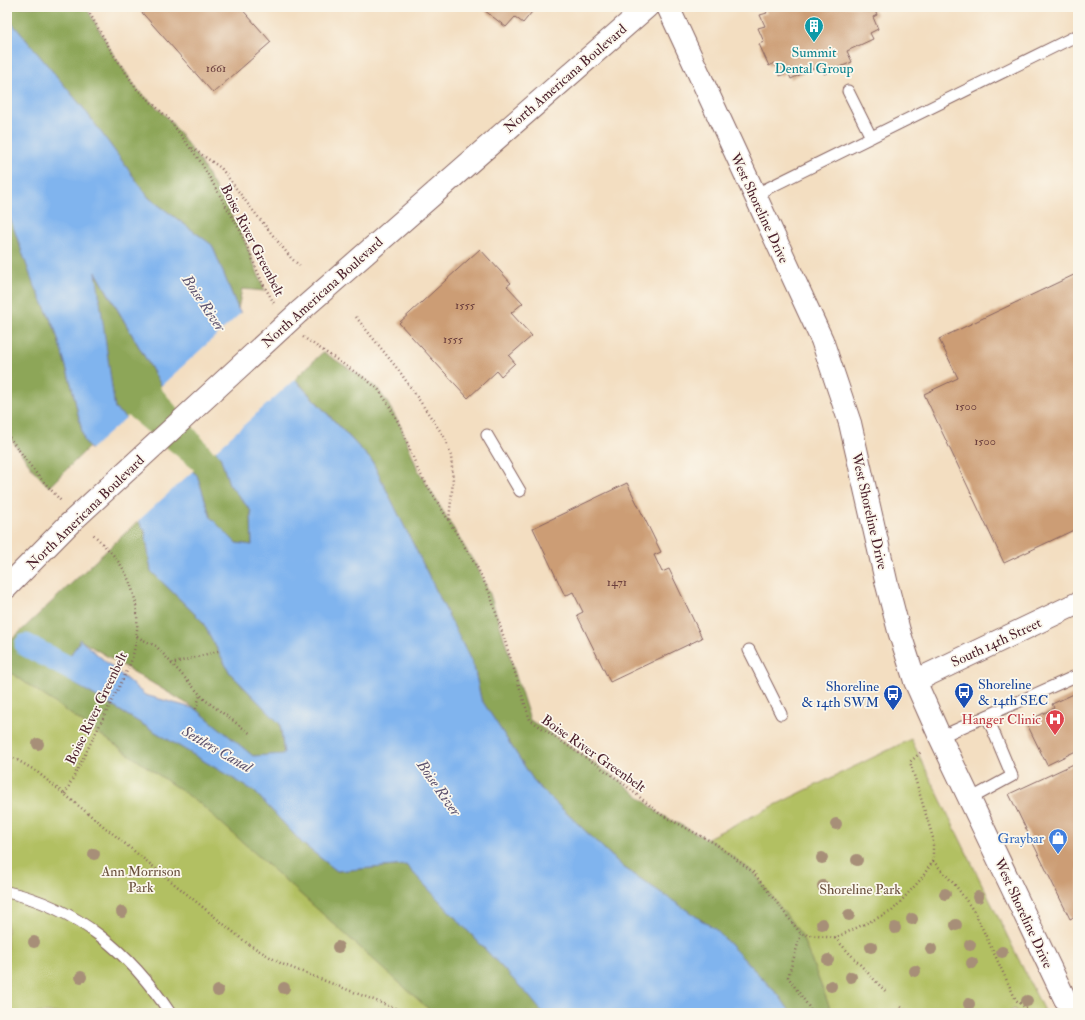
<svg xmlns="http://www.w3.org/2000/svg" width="1085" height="1020" viewBox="0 0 1085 1020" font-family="'IM FELL Double Pica',serif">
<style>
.green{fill:#b2c062;stroke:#7e7046}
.forest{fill:#8da658;stroke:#6c6242}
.water{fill:#80b4ee;stroke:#656a8c;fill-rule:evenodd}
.pier{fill:#f3dec1}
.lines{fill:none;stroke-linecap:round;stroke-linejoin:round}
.canal{stroke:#80b4ee;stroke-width:23}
.building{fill:#cc9d74}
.service-casing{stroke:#856260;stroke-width:13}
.minor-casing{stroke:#856260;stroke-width:24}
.tertiary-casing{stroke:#856260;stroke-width:24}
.path{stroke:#856260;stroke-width:2.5;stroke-dasharray:1 3;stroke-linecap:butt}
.service{stroke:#fff;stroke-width:11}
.minor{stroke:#fff;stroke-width:22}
.tertiary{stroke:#fff;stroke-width:22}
.tertiary-bridge-casing{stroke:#856260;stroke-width:24;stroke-linecap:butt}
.tertiary-bridge{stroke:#fff;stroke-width:22}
.tree{fill:#a78f78}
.labels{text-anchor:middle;stroke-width:3.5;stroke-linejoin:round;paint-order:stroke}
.number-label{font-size:12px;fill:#6a3e3d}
.culture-label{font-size:14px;fill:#0d838f;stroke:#fbf7ec}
.street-label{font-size:14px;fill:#4a1f2b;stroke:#fbf7ec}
.transit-label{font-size:14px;fill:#164399;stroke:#fbf7ec;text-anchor:start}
.health-label{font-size:14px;fill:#be3a42;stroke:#fbf7ec;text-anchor:end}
.shop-label{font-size:14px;fill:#366cbe;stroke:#fbf7ec;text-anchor:end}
.park-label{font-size:14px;fill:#694f3c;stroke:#fbf7ec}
.water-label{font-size:15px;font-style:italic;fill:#5d536f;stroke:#fbf7ec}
</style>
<rect width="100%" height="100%" fill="#fbf7ec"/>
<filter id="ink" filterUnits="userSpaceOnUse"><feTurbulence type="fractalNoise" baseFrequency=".025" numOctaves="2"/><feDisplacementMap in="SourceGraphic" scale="8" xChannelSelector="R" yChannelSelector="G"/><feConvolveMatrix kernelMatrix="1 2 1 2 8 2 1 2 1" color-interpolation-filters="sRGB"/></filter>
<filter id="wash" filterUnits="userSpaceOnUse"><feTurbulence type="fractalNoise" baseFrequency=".012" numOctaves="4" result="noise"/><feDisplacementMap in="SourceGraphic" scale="16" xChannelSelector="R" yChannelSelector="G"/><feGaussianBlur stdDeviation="0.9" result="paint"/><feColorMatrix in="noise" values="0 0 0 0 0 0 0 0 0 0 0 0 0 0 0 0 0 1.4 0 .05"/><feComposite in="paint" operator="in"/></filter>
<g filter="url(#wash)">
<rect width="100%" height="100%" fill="#f3dec1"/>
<!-- green -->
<g class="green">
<polygon points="7,644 543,1013 7,1013"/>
<polygon points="911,739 1045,1013 1017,1013 1015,1009 1007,1013 813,1013 695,844"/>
</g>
<!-- forest -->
<g class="forest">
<polygon points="7,7 86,7 113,54 137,89 168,118 200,161 241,232 265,291 242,289 238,309 212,245 149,198 84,109 7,17"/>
<polygon points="7,216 10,218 32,280 55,329 72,387 84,440 89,447 49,487 35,472 7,434"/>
<polygon points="95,271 161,385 220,456 229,484 251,511 252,545 236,543 211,518 197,475 115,409"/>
<polygon points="323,352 367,380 378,389 387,402 401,427 418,470 478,569 490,594 530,720 619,780 660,814 716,844 753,872 801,934 832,1013 791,1013 780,997 716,930 623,867 536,784 481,699 474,667 372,461 295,379"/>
<polygon points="138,521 145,531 151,571 202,621 230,673 280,724 284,755 253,756 196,709 80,640 79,643 57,673 254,791 303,844 337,871 406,865 529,996 543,1013 433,1013 199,803 7,670 7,644"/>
</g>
<!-- water -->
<path class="water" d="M7,17L84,109L149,198L212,245L238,309L300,385L372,461L474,667L481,699L536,784L623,867L716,930L780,997L791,1013H543L529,996L406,865L337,871L303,844L254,791L57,673L79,643V639L145,695L196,709L253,756L284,754L280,724L230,673L202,621L151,571L145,531L84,440L72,387L55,329L32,280L10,218L7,216ZM96,272L161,385L220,456L229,484L251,511L252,545L236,543L211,518L197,475L115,409Z"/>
<!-- pier -->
<g class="pier">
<polygon points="243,311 296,378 214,452 160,387"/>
<polygon points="128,416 194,470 137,522 89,451"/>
</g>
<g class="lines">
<!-- canal -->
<polyline class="canal" points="26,645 90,679"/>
</g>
<g id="blocks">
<!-- building -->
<g class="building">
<polygon points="137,7 240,7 271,42 213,93"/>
<polygon points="480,7 536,7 523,23 515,17 506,27"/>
<polygon points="764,7 873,7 877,15 873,17 878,29 870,33 873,39 847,51 852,62 824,74 820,65 791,79 788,72 780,76 775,63 769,66 759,44 764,42 758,28 765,26 760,15 767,13"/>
<polygon points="480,249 511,283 507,286 523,303 511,313 532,336 509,356 515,363 501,376 497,371 468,398 399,323"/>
<polygon points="1078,273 1078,528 1004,563 924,394 958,378 939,339"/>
<polygon points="627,483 661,552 654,555 662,572 669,569 702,638 610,682 577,615 583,612 573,592 565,596 533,528"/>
<polygon points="1078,692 1078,750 1047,765 1026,722 1054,708 1052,704"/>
<polygon points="1078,762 1078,915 1070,919 1009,794"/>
</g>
</g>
</g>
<g filter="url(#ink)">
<use href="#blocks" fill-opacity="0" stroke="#856260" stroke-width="1"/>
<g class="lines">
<defs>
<g id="service">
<polyline points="848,91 871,137"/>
<polyline points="754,195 1078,35"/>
<polyline points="487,435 520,491"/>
<polyline points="749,650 781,714"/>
<polyline points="940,737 1078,675"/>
<polyline points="970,799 1012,776 987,716"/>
<path d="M7,892C77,907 131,954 170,1013"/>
</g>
<polyline id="minor" points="915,681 1078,603"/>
<g id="tertiary">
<polyline points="668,7 822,340 850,423 887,585 899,631 915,681 940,737 1065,999 1078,1011"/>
<polyline points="299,312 647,7"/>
<polyline points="7,587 69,524"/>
</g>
</defs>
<!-- service casing -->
<use href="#service" class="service-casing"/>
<!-- minor casing -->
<use href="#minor" class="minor-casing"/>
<!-- tertiary casing -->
<use href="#tertiary" class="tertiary-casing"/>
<!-- path -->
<g class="path">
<polyline points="86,7 113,54 137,89 168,118 200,161 241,232 262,282 275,305"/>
<polyline points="192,148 221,168 247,203 291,258 300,266"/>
<polyline points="356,317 400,372 445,438 451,456 453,481 449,520"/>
<polyline points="303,337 367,380 378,389 387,402 401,427 418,470 478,569 490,594 530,720 619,780 660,814 716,844 753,872 801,934 835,938 892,911 921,879 933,861 933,838 910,762 921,752"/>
<polyline points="7,434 35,472 62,502"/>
<polyline points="137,637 156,646 205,700 251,734"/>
<polyline points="171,664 218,651"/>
<polyline points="196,709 200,695"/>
<polyline points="7,754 36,771 248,944 282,964 407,1013"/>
<path d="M65,794L129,667C143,630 140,587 114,556C107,548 99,540 92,533"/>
<polyline points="933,861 956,886 975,913 1016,1000 1032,1013"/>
<polyline points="801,934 788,977 813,1013"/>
<polyline points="835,938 885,991"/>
<polyline points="901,1007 909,1013"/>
</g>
<!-- service -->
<use href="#service" class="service"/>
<!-- minor -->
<use href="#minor" class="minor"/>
<!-- tertiary -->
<use href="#tertiary" class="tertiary"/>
<defs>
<polyline id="tertiary-bridge" points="69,524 299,312"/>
</defs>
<!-- tertiary-bridge casing -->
<use href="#tertiary-bridge" class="tertiary-bridge-casing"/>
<!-- tertiary-bridge -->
<use href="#tertiary-bridge" class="tertiary-bridge"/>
</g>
<!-- trees -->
<g class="tree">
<circle cx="38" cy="744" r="6"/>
<circle cx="836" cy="824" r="6"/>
<circle cx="94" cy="854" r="6"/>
<circle cx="822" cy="858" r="6"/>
<circle cx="857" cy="860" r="6"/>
<circle cx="823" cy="886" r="6"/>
<circle cx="945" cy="894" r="6"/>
<circle cx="978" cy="897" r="6"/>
<circle cx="122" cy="912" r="6"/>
<circle cx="849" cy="915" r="6"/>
<circle cx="912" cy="919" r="6"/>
<circle cx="822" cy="924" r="6"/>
<circle cx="956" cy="925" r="6"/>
<circle cx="895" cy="928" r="6"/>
<circle cx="34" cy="942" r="6"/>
<circle cx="970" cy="945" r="6"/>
<circle cx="338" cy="947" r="6"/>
<circle cx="871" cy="947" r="6"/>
<circle cx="931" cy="949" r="6"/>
<circle cx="1002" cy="952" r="6"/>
<circle cx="828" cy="960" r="6"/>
<circle cx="972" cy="963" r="6"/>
<circle cx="915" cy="971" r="6"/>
<circle cx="81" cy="977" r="6"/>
<circle cx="851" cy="977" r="6"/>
<circle cx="831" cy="986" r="6"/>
<circle cx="284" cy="988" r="6"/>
<circle cx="218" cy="991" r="6"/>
<circle cx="1027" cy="1001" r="6"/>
<circle cx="969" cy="1004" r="6"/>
</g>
</g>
<!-- icons -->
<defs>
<symbol id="building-pin" viewBox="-11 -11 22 30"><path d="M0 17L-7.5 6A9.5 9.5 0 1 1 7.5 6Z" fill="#0f9aa8" stroke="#fbf7ec"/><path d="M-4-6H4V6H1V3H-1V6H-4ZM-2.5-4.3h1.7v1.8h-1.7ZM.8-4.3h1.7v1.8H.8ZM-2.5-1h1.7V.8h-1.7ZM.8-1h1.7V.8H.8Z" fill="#fff"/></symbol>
<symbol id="bus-pin" viewBox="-11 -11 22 30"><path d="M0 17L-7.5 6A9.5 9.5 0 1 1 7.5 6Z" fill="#1a4fb4" stroke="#fbf7ec"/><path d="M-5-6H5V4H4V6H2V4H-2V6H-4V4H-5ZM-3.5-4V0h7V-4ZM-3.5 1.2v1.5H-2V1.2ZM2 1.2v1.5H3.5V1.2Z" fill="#fff"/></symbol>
<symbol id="hospital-pin" viewBox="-11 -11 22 30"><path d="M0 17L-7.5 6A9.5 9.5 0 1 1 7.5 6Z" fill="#e0444e" stroke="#fbf7ec"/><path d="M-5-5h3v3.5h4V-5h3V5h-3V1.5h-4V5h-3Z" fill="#fff"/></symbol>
<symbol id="shop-pin" viewBox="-11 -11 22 30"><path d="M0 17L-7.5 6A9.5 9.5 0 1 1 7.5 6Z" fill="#3f7fe0" stroke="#fbf7ec"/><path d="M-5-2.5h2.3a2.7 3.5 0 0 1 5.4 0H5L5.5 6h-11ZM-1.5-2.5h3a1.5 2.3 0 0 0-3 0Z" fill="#fff"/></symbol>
</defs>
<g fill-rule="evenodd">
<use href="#building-pin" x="803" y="15" width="22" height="30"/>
<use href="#bus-pin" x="953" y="681" width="22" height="30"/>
<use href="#bus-pin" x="882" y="683" width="22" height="30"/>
<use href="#hospital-pin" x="1044" y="708" width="22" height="30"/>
<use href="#shop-pin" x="1047" y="827" width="22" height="30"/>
</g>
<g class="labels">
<!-- number labels -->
<g class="number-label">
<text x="216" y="72">1661</text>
<text x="465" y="309">1555</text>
<text x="453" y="343">1555</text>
<text x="966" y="410">1500</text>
<text x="985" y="445">1500</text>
<text x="617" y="586">1471</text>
</g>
<!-- culture labels -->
<g class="culture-label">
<text x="814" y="57">Summit<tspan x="814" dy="16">Dental Group</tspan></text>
</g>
<!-- street labels -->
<g class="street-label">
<text transform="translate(565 78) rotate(-41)" y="5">North Americana Boulevard</text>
<text transform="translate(760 208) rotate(65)" y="5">West Shoreline Drive</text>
<text transform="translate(253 240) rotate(63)" y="5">Boise River Greenbelt</text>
<text transform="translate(322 292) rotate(-42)" y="5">North Americana Boulevard</text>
<text transform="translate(870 511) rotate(77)" y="5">West Shoreline Drive</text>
<text transform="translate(85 512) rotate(-44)" y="5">North Americana Boulevard</text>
<text transform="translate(996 642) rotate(-25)" y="5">South 14th Street</text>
<text transform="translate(96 708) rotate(-64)" y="5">Boise River Greenbelt</text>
<text transform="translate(594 753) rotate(35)" y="5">Boise River Greenbelt</text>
<text transform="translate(1024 913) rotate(65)" y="5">West Shoreline Drive</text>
</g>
<!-- transit labels -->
<g class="transit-label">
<text x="978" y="689">Shoreline<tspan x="978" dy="16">&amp; 14th SEC</tspan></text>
<text x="879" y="691" text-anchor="end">Shoreline<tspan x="879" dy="16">&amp; 14th SWM</tspan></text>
</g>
<!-- health labels -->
<g class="health-label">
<text x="1041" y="724">Hanger Clinic</text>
</g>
<!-- shop labels -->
<g class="shop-label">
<text x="1044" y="843">Graybar</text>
</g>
<!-- park labels -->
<g class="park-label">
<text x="141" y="876">Ann Morrison<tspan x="141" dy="16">Park</tspan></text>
<text x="860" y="894">Shoreline Park</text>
</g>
<!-- water labels -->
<g class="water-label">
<text transform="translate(204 303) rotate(56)" y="5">Boise River</text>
<text transform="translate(217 749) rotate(30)" y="5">Settlers Canal</text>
<text transform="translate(439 788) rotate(55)" y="5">Boise River</text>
</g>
</g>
<!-- margin -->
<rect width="1085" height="1020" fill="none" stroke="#fbf7ec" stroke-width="24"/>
</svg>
